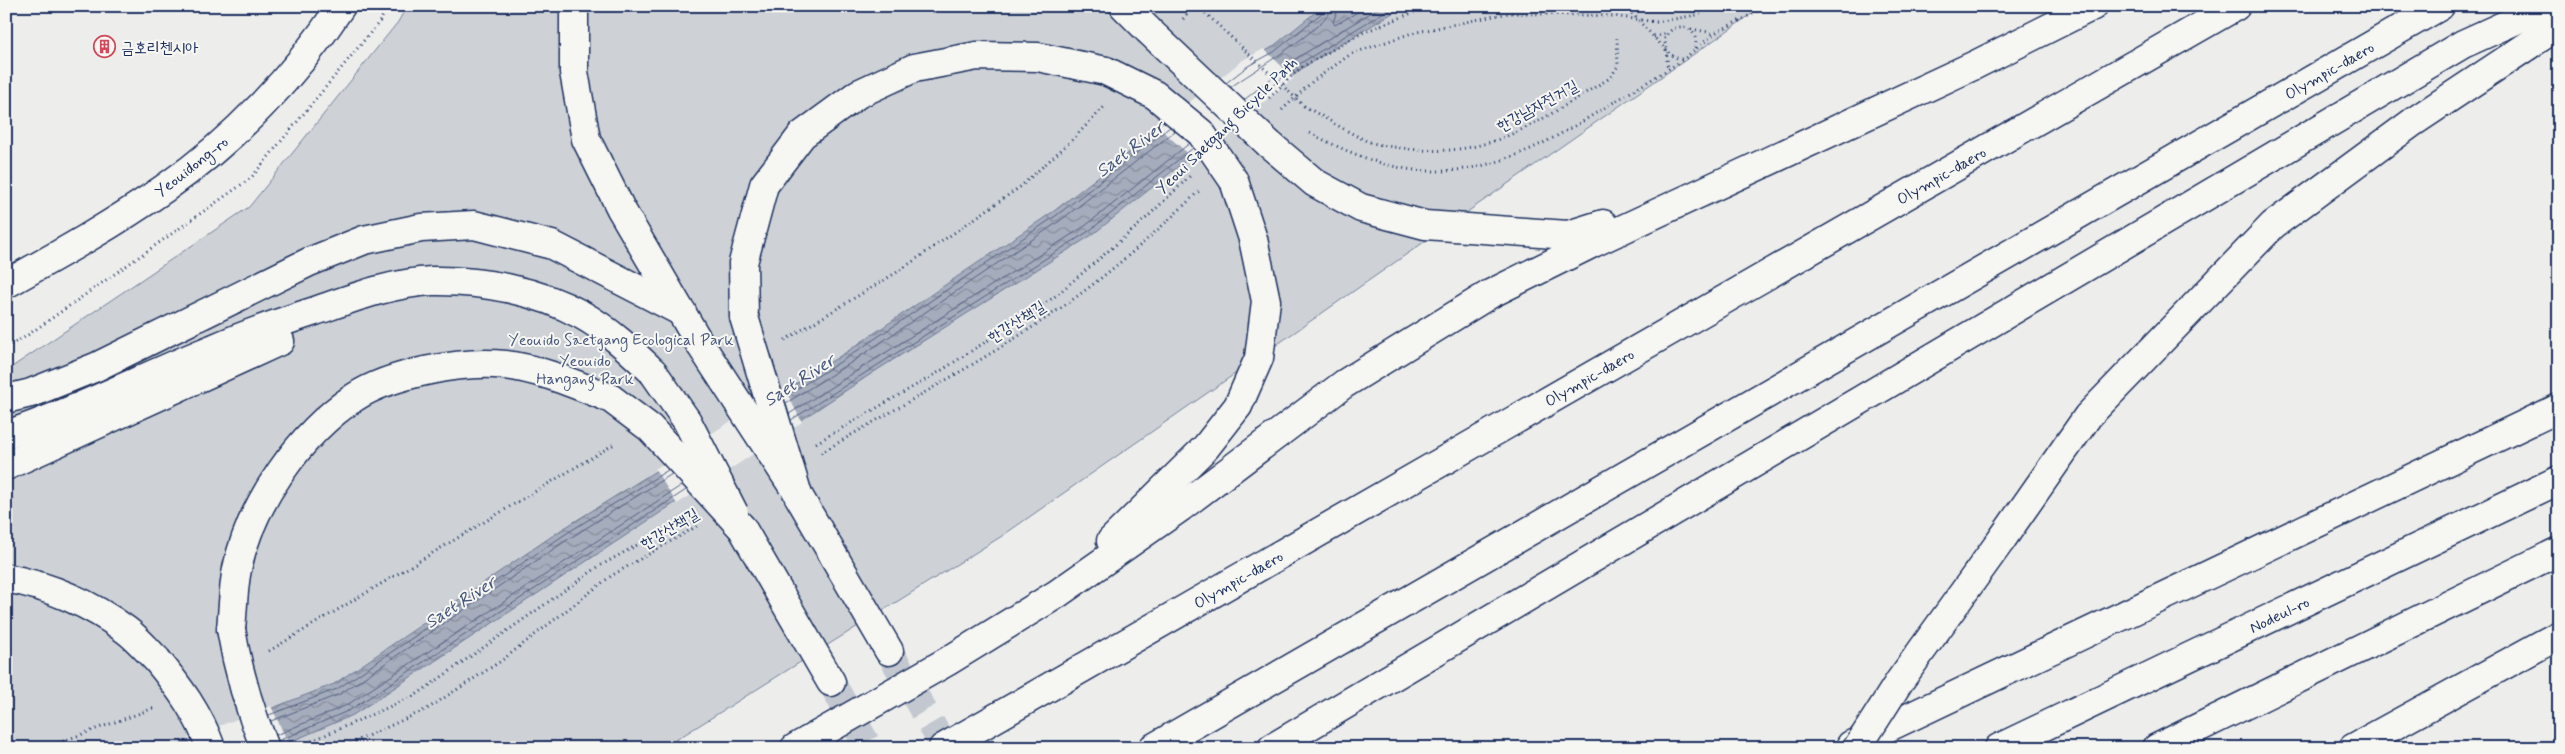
<svg xmlns="http://www.w3.org/2000/svg" width="2565" height="754" viewBox="0 0 2565 754" font-family="Mynerve,'Poor Story',sans-serif">
<style>
.green{fill:#ced2d7;stroke:#74809a}
.water{fill:url(#water-waves);stroke:#6e7a96}
.pier{fill:#edeeec}
.lines{fill:none;stroke-linecap:round;stroke-linejoin:round}
.shore{stroke:#526184;stroke-width:1}
.primary-tunnel{stroke:#c3c8d0;stroke-width:28;stroke-dasharray:28 14;stroke-linecap:butt}
.secondary-casing{stroke:#1b2f5e;stroke-width:31}
.primary-casing{stroke:#1b2f5e;stroke-width:31}
.trunk-casing{stroke:#1b2f5e;stroke-width:31}
.path{stroke:#1b2f5e;stroke-width:3;stroke-dasharray:1 4;stroke-linecap:butt}
.secondary{stroke:#f6f6f2;stroke-width:28}
.primary{stroke:#f6f6f2;stroke-width:28}
.trunk{stroke:#f6f6f2;stroke-width:28}
.primary-bridge-casing{stroke:#1b2f5e;stroke-width:31;stroke-linecap:butt}
.trunk-bridge-casing{stroke:#1b2f5e;stroke-width:31;stroke-linecap:butt}
.path-bridge{stroke:#1b2f5e;stroke-width:3;stroke-dasharray:1 4;stroke-linecap:butt}
.primary-bridge{stroke:#f6f6f2;stroke-width:28}
.trunk-bridge{stroke:#f6f6f2;stroke-width:28}
.labels{text-anchor:middle;stroke-width:4;stroke-linejoin:round;paint-order:stroke}
.poi-label{font-size:16px;fill:#1b2f5e;stroke:#f6f6f2;text-anchor:start}
.street-label{font-size:16px;fill:#1b2f5e;stroke:#f6f6f2}
.park-label{font-size:16px;fill:#48587c;stroke:#f6f6f2}
.water-label{font-size:18px;font-style:italic;fill:#44547a;stroke:#f6f6f2}
</style>
<defs>
<pattern id="water-waves" width="16" height="10" patternUnits="userSpaceOnUse" patternTransform="scale(1.25)"><rect width="16" height="10" fill="#a5acbc"/><path d="M0 5q4-4 8 0t8 0" fill="none" stroke="#868c9c"/></pattern>
</defs>
<rect width="100%" height="100%" fill="#edeeec"/>
<filter id="ink" filterUnits="userSpaceOnUse"><feTurbulence type="fractalNoise" baseFrequency=".02" numOctaves="2"/><feDisplacementMap in="SourceGraphic" scale="10" xChannelSelector="R" yChannelSelector="G"/><feConvolveMatrix kernelMatrix="1 2 1 2 8 2 1 2 1" color-interpolation-filters="sRGB"/></filter>
<g filter="url(#ink)">
<!-- green -->
<polygon class="green" points="407,6 1763,6 1002,536 663,748 6,748 6,371 249,207 398,22"/>
<!-- water -->
<polygon class="water" points="1323,6 1404,6 1304,67 1092,235 877,370 353,715 276,748 170,748 334,684 561,530 845,353 1054,211 1245,62 1271,48"/>
<!-- pier -->
<g class="pier">
<polygon points="1264,49 1294,78 1193,158 1158,127 1243,60"/>
<polygon points="784,388 802,422 677,504 655,469"/>
<polygon points="271,706 289,745 282,748 192,748 188,738"/>
</g>
<g class="lines">
<!-- shore -->
<g class="shore">
<polyline points="1339,6 1333,22 1335,25 1368,6"/>
<polyline points="1226,83 1248,66 1274,52 1323,12 1325,6"/>
<path d="M1231,87C1249,73 1330,27 1332,6"/>
<polyline points="1244,100 1297,58 1382,6"/>
<polyline points="1249,104 1301,63 1394,6"/>
<polyline points="784,397 848,357 1057,215 1170,127"/>
<polyline points="786,403 852,362 1061,220 1175,131"/>
<polyline points="789,414 1085,226 1190,143"/>
<polyline points="791,420 1089,231 1193,148"/>
<polyline points="269,715 337,689 564,535 668,470"/>
<polyline points="271,721 340,694 567,540 672,474"/>
<polyline points="276,735 347,705 682,485"/>
<polyline points="278,741 350,710 686,490"/>
</g>
<!-- primary-tunnel -->
<g class="primary-tunnel">
<polyline points="889,651 945,748"/>
<polyline points="831,682 869,748"/>
</g>
<defs>
<path id="secondary" d="M6,284C60,254 114,224 165,188C234,140 295,76 341,6"/>
<g id="primary">
<polyline points="574,6 574,72 586,139 621,209 700,344"/>
<polyline points="6,399 31,393 96,367 309,262 364,240 421,228 474,225 552,245 682,312"/>
<path d="M6,435C77,411 143,377 212,349C246,334 281,322 315,311C353,298 392,283 432,281C482,280 539,291 582,315C609,330 631,351 653,372"/>
<polyline points="6,466 280,341"/>
<polyline points="798,495 889,651"/>
<polyline points="742,528 831,682"/>
<polyline points="1851,745 2559,408"/>
<polyline points="1999,748 2559,480"/>
<polyline points="2157,748 2559,551"/>
<polyline points="2353,748 2559,635"/>
</g>
<g id="trunk">
<polyline points="1124,6 1148,30"/>
<polyline points="1269,144 1315,183 1361,208 1425,225 1568,235 1603,224"/>
<polyline points="744,317 743,263 764,185 802,135 858,94 914,68 977,56 1038,57 1106,71"/>
<polyline points="2002,539 2088,416 2273,225 2413,122 2559,25"/>
<polyline points="1111,541 1206,447 1238,406 1259,358 1266,301 1253,239 1234,181"/>
<path d="M6,578C49,586 91,604 126,630C137,638 147,650 157,660"/>
<path d="M231,629C233,610 233,588 237,569C250,505 300,433 355,397C390,374 463,360 505,365C541,369 576,385 610,398"/>
<polyline points="795,748 948,661 1057,594 1181,507 1344,384 1490,294 1593,243 1975,65 2093,6"/>
<polyline points="943,748 2236,6"/>
<polyline points="1153,748 2440,6"/>
<polyline points="1272,748 2463,44 2547,6"/>
</g>
</defs>
<!-- secondary casing -->
<use href="#secondary" class="secondary-casing"/>
<!-- primary casing -->
<use href="#primary" class="primary-casing"/>
<!-- trunk casing -->
<use href="#trunk" class="trunk-casing"/>
<!-- path -->
<g class="path">
<polyline points="1625,6 1666,50 1668,69"/>
<polyline points="1183,19 1194,6"/>
<polyline points="1691,29 1714,33"/>
<polyline points="1654,37 1667,33"/>
<path d="M1695,48C1701,26 1673,18 1664,40L1669,54L1679,59H1684L1715,33L1768,6"/>
<polyline points="1269,98 1300,68 1362,33 1412,13 1445,6"/>
<path d="M1304,106C1324,117 1344,130 1365,140C1378,146 1395,147 1410,149C1494,159 1542,118 1610,78L1618,66L1617,38"/>
<polyline points="1282,110 1313,81 1351,54 1412,33 1509,13 1613,16 1656,22 1697,15 1712,6"/>
<path d="M1310,133C1347,152 1387,170 1429,171C1498,173 1553,140 1609,105C1634,90 1660,75 1684,59"/>
<polyline points="785,340 899,271 1020,187 1071,141 1104,107"/>
<polyline points="6,347 25,337 251,178 380,21 388,6"/>
<polyline points="816,443 939,372 1053,298 1140,224 1190,176"/>
<path d="M821,453C902,404 990,358 1068,303C1115,269 1159,230 1200,190"/>
<polyline points="269,651 616,443"/>
<polyline points="298,747 416,695 598,567 687,517"/>
<polyline points="44,748 154,708"/>
<polyline points="341,748 427,709 501,661 611,576 697,526"/>
</g>
<!-- secondary -->
<use href="#secondary" class="secondary"/>
<!-- primary -->
<use href="#primary" class="primary"/>
<!-- trunk -->
<use href="#trunk" class="trunk"/>
<defs>
<g id="primary-bridge">
<polyline points="700,344 792,485"/>
<polyline points="653,372 687,421 734,513"/>
</g>
<g id="trunk-bridge">
<polyline points="1148,30 1269,144"/>
<polyline points="1106,71 1155,95 1201,133 1234,181"/>
<polyline points="744,317 798,495"/>
<polyline points="610,398 650,428 742,528"/>
<path d="M231,629C238,671 249,709 265,748"/>
<path d="M157,660C179,687 199,714 211,748"/>
<polyline points="1857,748 1899,682 2002,539"/>
</g>
</defs>
<!-- primary-bridge casing -->
<use href="#primary-bridge" class="primary-bridge-casing"/>
<!-- trunk-bridge casing -->
<use href="#trunk-bridge" class="trunk-bridge-casing"/>
<!-- path-bridge -->
<polyline class="path-bridge" points="1198,6 1304,106"/>
<!-- primary-bridge -->
<use href="#primary-bridge" class="primary-bridge"/>
<!-- trunk-bridge -->
<use href="#trunk-bridge" class="trunk-bridge"/>
</g>
</g>
<!-- icons -->
<defs>
<symbol id="building-ring" viewBox="-11 -11 22 22"><circle r="9.5" fill="#f6f6f2" stroke="#d1495b" stroke-width="1.5"/><path d="M-4-6H4V6H1V3H-1V6H-4ZM-2.5-4.3h1.7v1.8h-1.7ZM.8-4.3h1.7v1.8H.8ZM-2.5-1h1.7V.8h-1.7ZM.8-1h1.7V.8H.8Z" fill="#d1495b"/></symbol>
</defs>
<g fill-rule="evenodd">
<use href="#building-ring" x="92" y="34" width="25" height="25"/>
</g>
<g class="labels">
<!-- poi labels -->
<g class="poi-label">
<text x="121" y="53">금호리첸시아</text>
</g>
<!-- street labels -->
<g class="street-label">
<text transform="translate(2329 70) rotate(-30)" y="6">Olympic-daero</text>
<text transform="translate(1537 105) rotate(-29)" y="6">한강남자전거길</text>
<text transform="translate(1226 125) rotate(-44)" y="6">Yeoui Saetgang Bicycle Path</text>
<text transform="translate(191 166) rotate(-38)" y="6">Yeouidong-ro</text>
<text transform="translate(1941 175) rotate(-30)" y="6">Olympic-daero</text>
<text transform="translate(1016 321) rotate(-32)" y="6">한강산책길</text>
<text transform="translate(1589 377) rotate(-30)" y="6">Olympic-daero</text>
<text transform="translate(669 528) rotate(-31)" y="6">한강산책길</text>
<text transform="translate(1238 579) rotate(-30)" y="6">Olympic-daero</text>
<text transform="translate(2279 614) rotate(-26)" y="6">Nodeul-ro</text>
</g>
<!-- park labels -->
<g class="park-label">
<text x="621" y="345">Yeouido Saetgang Ecological Park</text>
<text x="585" y="366">Yeouido<tspan x="585" dy="18">Hangang Park</tspan></text>
</g>
<!-- water labels -->
<g class="water-label">
<text transform="translate(1130 149) rotate(-37)" y="6">Saet River</text>
<text transform="translate(799 380) rotate(-33)" y="6">Saet River</text>
<text transform="translate(460 602) rotate(-33)" y="6">Saet River</text>
</g>
</g>
<!-- margin -->
<rect width="2565" height="754" fill="none" stroke="#f6f6f2" stroke-width="25"/>
<rect x="12" y="12" width="2540" height="729" fill="none" stroke="#1b2f5e" stroke-width="2" filter="url(#ink)"/>
</svg>
